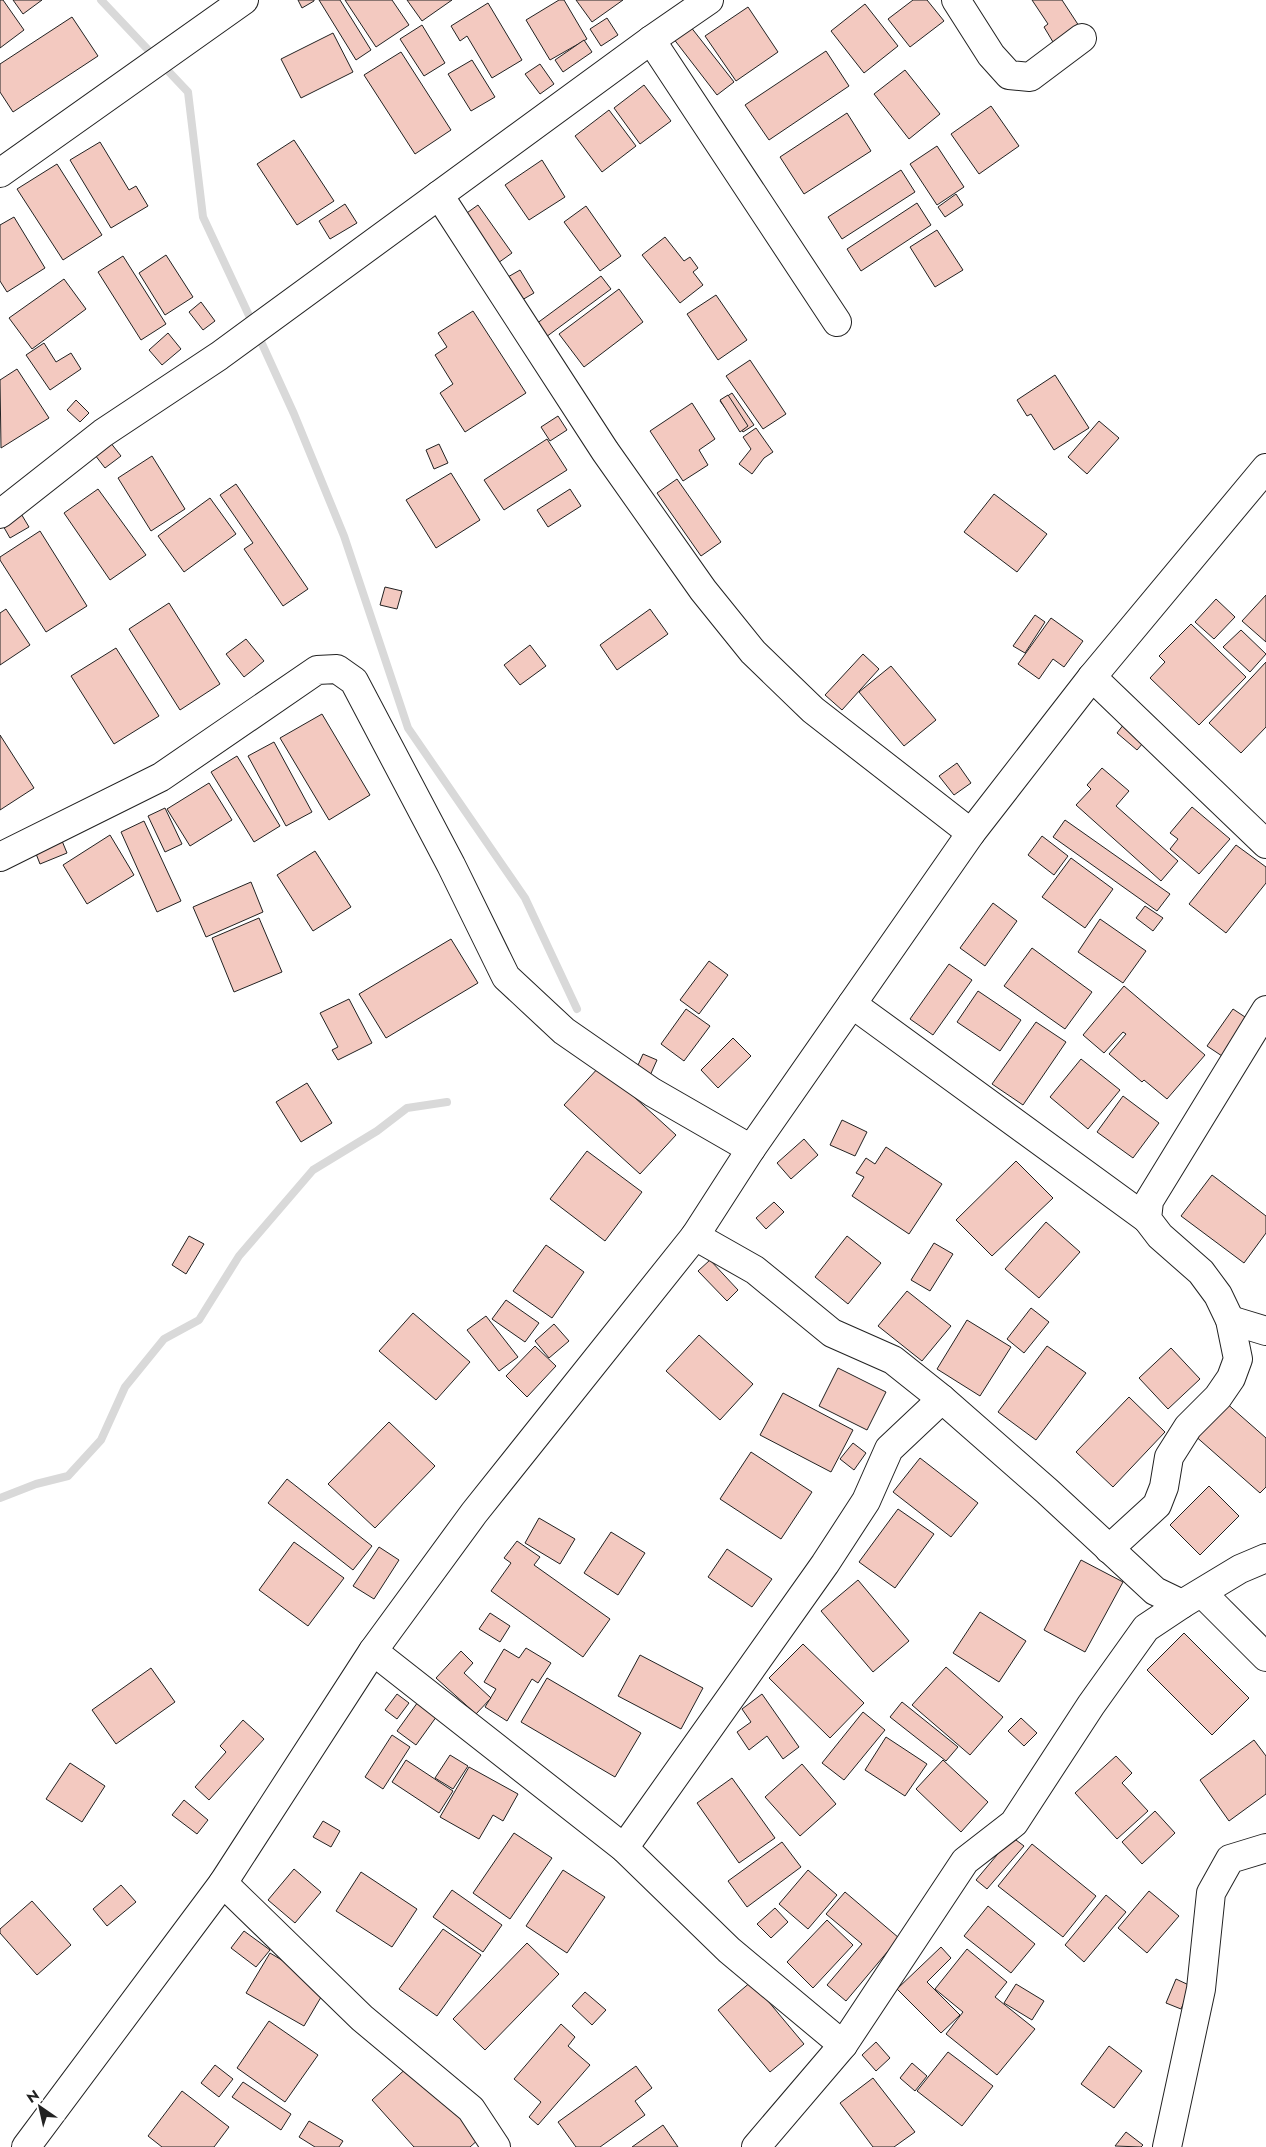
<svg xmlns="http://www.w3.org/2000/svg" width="1266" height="2147" viewBox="0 0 1266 2147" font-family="Jost,sans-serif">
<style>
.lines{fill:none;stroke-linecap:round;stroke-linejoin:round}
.stream{stroke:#d9d9d9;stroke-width:8}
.building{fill:#f3c9c0;stroke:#222}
.minor-casing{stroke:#222;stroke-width:30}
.minor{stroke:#fff;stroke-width:28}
</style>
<rect width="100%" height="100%" fill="#fff"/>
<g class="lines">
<!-- stream -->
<g class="stream">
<polyline points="101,0 188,92 203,217 253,324"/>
<polyline points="258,335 294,414 344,536 408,728 525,898 577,1009"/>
<polyline points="0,1498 36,1484 68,1476 101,1440 125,1387 164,1339 199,1320 239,1256 313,1170 377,1131 407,1108 447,1102"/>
</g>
</g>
<!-- building -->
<g class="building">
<polygon points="0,0 3,0 24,30 0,48"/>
<polygon points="13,0 42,0 23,14"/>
<polygon points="298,0 314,0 314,1 302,8"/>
<polygon points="319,0 340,0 371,50 356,60"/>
<polygon points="345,0 392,0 409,25 376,47"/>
<polygon points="407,0 452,0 422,21"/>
<polygon points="559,0 564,0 587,39 550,60 526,20"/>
<polygon points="576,0 623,0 592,22"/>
<polygon points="913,0 927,0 944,21 910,47 888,19"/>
<polygon points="1032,0 1062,0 1079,26 1053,42 1044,27 1048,24"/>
<polygon points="488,3 522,60 492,78 467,36 460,41 451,26"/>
<polygon points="865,4 898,46 864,73 831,31"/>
<polygon points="748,7 778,52 736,81 705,36"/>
<polygon points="72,17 98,56 13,112 0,92 0,64"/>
<polygon points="607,18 618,35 601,46 590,29"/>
<polygon points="422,25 445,63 424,76 400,39"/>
<polygon points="690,26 734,82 717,95 673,38"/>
<polygon points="333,33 353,72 301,98 281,59"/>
<polygon points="584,40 592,52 563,72 555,60"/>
<polygon points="826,51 849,86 769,140 745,105"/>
<polygon points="401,52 451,130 415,154 364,75"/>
<polygon points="472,60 495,97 471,111 448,74"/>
<polygon points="540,64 554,84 540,94 525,74"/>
<polygon points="905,70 940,114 909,139 874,94"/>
<polygon points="644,85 671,121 640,144 614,108"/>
<polygon points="991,106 1019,146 979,174 951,134"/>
<polygon points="609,110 636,146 602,172 575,136"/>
<polygon points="847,113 871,151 804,194 780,157"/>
<polygon points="294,140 334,201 297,225 257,164"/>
<polygon points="100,142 129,190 136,186 148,206 111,228 70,160"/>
<polygon points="937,146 964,187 937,205 910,164"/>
<polygon points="542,160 565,197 529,220 505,185"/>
<polygon points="57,164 102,235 63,260 17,189"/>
<polygon points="901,170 915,192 842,239 828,217"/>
<polygon points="956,194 963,205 945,217 938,207"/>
<polygon points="917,203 931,225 861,271 847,249"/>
<polygon points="345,204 357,223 330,239 319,221"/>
<polygon points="478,205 512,253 491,268 457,220"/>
<polygon points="586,206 621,256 600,271 564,222"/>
<polygon points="14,217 45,268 7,292 0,281 0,225"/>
<polygon points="937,230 963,270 935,287 910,247"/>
<polygon points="665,237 684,261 690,257 698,268 693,272 703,285 680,303 642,255"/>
<polygon points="166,255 193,297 165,315 139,273"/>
<polygon points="123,256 166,324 141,340 98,272"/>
<polygon points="520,270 534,293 515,304 501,281"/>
<polygon points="601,276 611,289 546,337 536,324"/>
<polygon points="64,279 86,309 32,349 9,318"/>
<polygon points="619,289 643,322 584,367 559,334"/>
<polygon points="716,295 747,340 718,360 687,314"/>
<polygon points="201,302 215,321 203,330 189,312"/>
<polygon points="473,311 526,393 465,432 440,393 453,384 435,355 447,347 438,333"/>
<polygon points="168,333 181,349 162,365 149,350"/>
<polygon points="44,343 56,362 71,353 81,369 50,390 26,355"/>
<polygon points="750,360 786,414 763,429 726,376"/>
<polygon points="17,369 49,418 1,448 0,380"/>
<polygon points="1055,375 1089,428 1054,450 1031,414 1027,416 1017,400"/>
<polygon points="732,393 754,425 743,432 720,401"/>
<polygon points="728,395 748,426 740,432 720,400"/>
<polygon points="76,400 89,413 80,422 67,410"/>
<polygon points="692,403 715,439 699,450 708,465 683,481 650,431"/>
<polygon points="558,416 567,430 550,441 541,427"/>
<polygon points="1099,421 1119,438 1087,474 1068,457"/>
<polygon points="756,428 773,452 764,458 752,474 739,464 751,449 743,437"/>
<polygon points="547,439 567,470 504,510 484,480"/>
<polygon points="110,442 121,456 105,468 95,455"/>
<polygon points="439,444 448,463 434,469 426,450"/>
<polygon points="152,456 185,509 151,531 118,478"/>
<polygon points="451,473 480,520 436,548 406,500"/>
<polygon points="677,479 721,542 701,556 657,493"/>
<polygon points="236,484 308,589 283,606 244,549 253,543 220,495"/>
<polygon points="98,489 146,555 110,580 64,513"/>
<polygon points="570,489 581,506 548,527 537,510"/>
<polygon points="994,494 1047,534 1017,572 964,532"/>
<polygon points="210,498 236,534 184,572 158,536"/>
<polygon points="20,512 29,527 10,538 2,524"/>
<polygon points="40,531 87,606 46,632 0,560 0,557"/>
<polygon points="385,587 402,591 397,609 380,605"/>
<polygon points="1266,595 1266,642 1242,621"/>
<polygon points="1216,599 1235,617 1214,639 1195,622"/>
<polygon points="169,603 220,684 180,710 129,629"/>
<polygon points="6,609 30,645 0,665 0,613"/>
<polygon points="650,609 668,634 617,670 600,645"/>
<polygon points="1035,615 1045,622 1025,653 1013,646"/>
<polygon points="1051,618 1083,641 1064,667 1053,659 1039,679 1018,664"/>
<polygon points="1191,624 1246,677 1199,725 1150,678 1165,662 1159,656"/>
<polygon points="1241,630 1266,654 1250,672 1223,647"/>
<polygon points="246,639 264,661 244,677 226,654"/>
<polygon points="530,645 546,666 520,685 504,665"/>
<polygon points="116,648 159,716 114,744 71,676"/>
<polygon points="863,654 879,669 842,710 825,695"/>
<polygon points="1266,662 1266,727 1241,753 1209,723"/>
<polygon points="891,666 936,720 904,746 859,692"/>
<polygon points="322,714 370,795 329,820 280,738"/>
<polygon points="1128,719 1149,736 1137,750 1117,733"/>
<polygon points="0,735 34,788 0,810"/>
<polygon points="274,742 312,812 286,826 248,756"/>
<polygon points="237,756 280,826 254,842 211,772"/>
<polygon points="957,763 971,783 954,795 939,776"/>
<polygon points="1102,768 1129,791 1116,806 1178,861 1161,881 1076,805 1091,789 1087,785"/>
<polygon points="209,783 232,820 190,846 167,809"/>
<polygon points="1192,807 1230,839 1199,874 1170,849 1178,839 1170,833"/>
<polygon points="165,808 182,844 165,852 148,816"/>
<polygon points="1065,820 1170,894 1157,911 1053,837"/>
<polygon points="144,821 181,901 157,912 121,832"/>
<polygon points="110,835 134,875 87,904 63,865"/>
<polygon points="60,836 67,853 40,864 33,846"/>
<polygon points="1042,836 1068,856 1054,875 1028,855"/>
<polygon points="1236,845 1266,867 1266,883 1226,933 1189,904"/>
<polygon points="315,851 351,907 313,931 277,875"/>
<polygon points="1071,858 1113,889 1085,928 1042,897"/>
<polygon points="251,882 263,912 206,937 193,907"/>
<polygon points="993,903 1017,921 985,966 960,948"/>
<polygon points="1145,906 1163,918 1153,931 1136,918"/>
<polygon points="259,918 282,972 234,992 212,938"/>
<polygon points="1100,919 1146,951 1123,983 1078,952"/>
<polygon points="451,939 478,983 386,1038 359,994"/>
<polygon points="1032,948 1092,992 1065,1029 1004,986"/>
<polygon points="709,961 728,975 699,1014 680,1000"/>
<polygon points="949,964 972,980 933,1035 910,1019"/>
<polygon points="1124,986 1205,1055 1167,1099 1144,1080 1142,1082 1109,1054 1126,1034 1123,1032 1104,1053 1083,1035"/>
<polygon points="978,991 1021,1020 1000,1051 957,1022"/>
<polygon points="349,999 372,1043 338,1060 332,1050 338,1047 320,1013"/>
<polygon points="686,1009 710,1026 684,1061 661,1044"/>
<polygon points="1233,1009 1248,1019 1222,1056 1207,1046"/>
<polygon points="1036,1022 1066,1042 1023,1105 992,1084"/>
<polygon points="733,1038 751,1056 718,1088 701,1070"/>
<polygon points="643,1054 657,1060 648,1080 634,1074"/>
<polygon points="1081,1059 1120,1090 1088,1129 1050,1097"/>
<polygon points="600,1066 676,1135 640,1174 564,1105"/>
<polygon points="307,1083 332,1123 301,1142 276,1102"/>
<polygon points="1123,1096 1159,1123 1133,1158 1097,1132"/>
<polygon points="842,1120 867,1132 855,1156 830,1145"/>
<polygon points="804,1139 818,1155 791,1179 777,1163"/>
<polygon points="886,1147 942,1184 909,1234 852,1196 864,1177 856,1173 866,1158 875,1164"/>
<polygon points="587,1151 642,1192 605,1241 550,1199"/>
<polygon points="1016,1161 1053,1198 992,1256 956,1220"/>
<polygon points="1212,1175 1266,1216 1266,1233 1244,1263 1181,1216"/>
<polygon points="774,1202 784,1212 766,1229 756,1218"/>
<polygon points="1046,1222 1080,1252 1039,1298 1005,1269"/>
<polygon points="189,1236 204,1244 186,1274 172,1265"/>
<polygon points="847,1236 881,1263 848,1304 815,1277"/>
<polygon points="934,1243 953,1254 930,1291 911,1280"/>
<polygon points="546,1245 584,1272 552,1318 513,1291"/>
<polygon points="710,1260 738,1290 727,1301 698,1271"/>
<polygon points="907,1291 951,1326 922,1361 878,1326"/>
<polygon points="506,1300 539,1323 525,1342 492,1319"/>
<polygon points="1031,1308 1049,1322 1024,1353 1007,1339"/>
<polygon points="413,1313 470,1362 436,1400 379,1351"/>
<polygon points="486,1316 518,1357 499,1371 467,1330"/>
<polygon points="967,1320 1011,1347 980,1396 937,1369"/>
<polygon points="554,1324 569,1341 549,1358 535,1341"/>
<polygon points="699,1335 753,1384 720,1420 666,1371"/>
<polygon points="535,1346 556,1366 527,1397 506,1376"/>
<polygon points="1047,1346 1086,1373 1036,1440 998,1412"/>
<polygon points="1171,1348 1200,1379 1168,1409 1139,1378"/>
<polygon points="838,1368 886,1392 867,1430 819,1406"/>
<polygon points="783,1393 853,1430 831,1472 760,1435"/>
<polygon points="1129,1397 1165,1432 1113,1487 1076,1452"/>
<polygon points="1224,1401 1266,1438 1266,1487 1260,1493 1193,1434"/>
<polygon points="389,1422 435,1466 375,1528 328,1484"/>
<polygon points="853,1443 866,1453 854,1470 840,1459"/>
<polygon points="751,1452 812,1492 781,1539 720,1499"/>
<polygon points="920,1458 978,1503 951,1537 893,1492"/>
<polygon points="287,1479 372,1546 353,1570 268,1503"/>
<polygon points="1209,1486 1239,1516 1200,1555 1170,1525"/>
<polygon points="898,1509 934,1534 895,1588 859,1562"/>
<polygon points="539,1518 575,1539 560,1564 525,1543"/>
<polygon points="611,1532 645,1553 618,1595 584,1573"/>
<polygon points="517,1541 540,1557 534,1565 610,1619 583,1657 491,1591 511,1563 504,1558"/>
<polygon points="294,1542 344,1578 308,1626 259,1590"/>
<polygon points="379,1547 399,1560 374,1599 353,1586"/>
<polygon points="727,1549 772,1579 752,1607 708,1577"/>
<polygon points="1081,1560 1123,1582 1085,1652 1044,1630"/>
<polygon points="858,1580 909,1641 873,1672 821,1611"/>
<polygon points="980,1612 1026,1641 999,1682 953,1653"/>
<polygon points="490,1613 510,1626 500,1642 479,1629"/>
<polygon points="1184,1633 1249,1698 1212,1735 1147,1670"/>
<polygon points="803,1644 864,1703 830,1738 769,1678"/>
<polygon points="526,1648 551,1663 538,1683 532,1679 507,1721 485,1707 496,1689 484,1682 504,1649 519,1658"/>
<polygon points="461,1651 473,1663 464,1673 491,1698 476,1714 436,1678"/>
<polygon points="640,1655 703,1688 681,1729 618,1696"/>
<polygon points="946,1667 1003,1717 970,1755 912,1705"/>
<polygon points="151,1668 175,1702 116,1744 92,1710"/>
<polygon points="547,1678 641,1733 615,1777 521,1722"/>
<polygon points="397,1694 409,1703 397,1719 385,1710"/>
<polygon points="762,1694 799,1747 783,1759 767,1736 749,1750 737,1732 751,1722 742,1709"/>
<polygon points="423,1695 442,1709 416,1745 397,1731"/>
<polygon points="902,1702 958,1747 946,1761 890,1717"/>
<polygon points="863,1712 885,1730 844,1780 822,1763"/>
<polygon points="1021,1718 1037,1733 1024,1746 1008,1731"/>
<polygon points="243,1720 264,1739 209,1800 195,1787 226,1752 220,1746"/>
<polygon points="392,1735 410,1747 383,1789 365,1777"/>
<polygon points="886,1737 927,1764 905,1796 865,1770"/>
<polygon points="1254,1740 1266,1756 1266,1794 1229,1821 1200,1780"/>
<polygon points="450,1755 468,1766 453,1789 435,1778"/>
<polygon points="1116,1756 1132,1773 1122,1783 1148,1811 1117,1839 1075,1793"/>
<polygon points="406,1760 453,1791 439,1813 392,1782"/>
<polygon points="943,1760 988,1802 961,1832 916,1789"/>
<polygon points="70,1763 105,1786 82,1822 46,1799"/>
<polygon points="802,1764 836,1804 800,1836 765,1797"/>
<polygon points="469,1767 518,1794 503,1821 493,1815 479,1839 440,1817"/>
<polygon points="732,1778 775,1838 739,1863 697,1803"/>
<polygon points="184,1800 208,1820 197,1834 172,1815"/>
<polygon points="1155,1811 1175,1833 1142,1864 1122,1842"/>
<polygon points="323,1821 340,1831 331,1847 313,1837"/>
<polygon points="514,1833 552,1858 510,1919 473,1893"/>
<polygon points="1012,1837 1024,1846 987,1889 976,1880"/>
<polygon points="782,1842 801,1867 747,1907 728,1881"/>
<polygon points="1032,1844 1096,1896 1063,1937 998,1886"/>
<polygon points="294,1869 321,1892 295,1923 268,1900"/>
<polygon points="563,1870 605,1897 567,1953 526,1926"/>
<polygon points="808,1870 837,1895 808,1929 779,1904"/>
<polygon points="361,1872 417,1909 392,1947 336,1911"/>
<polygon points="121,1885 136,1902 107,1926 93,1909"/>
<polygon points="452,1890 502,1925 483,1952 433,1917"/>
<polygon points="1149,1891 1179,1916 1147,1953 1118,1928"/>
<polygon points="845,1892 899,1938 846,2001 827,1985 862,1944 826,1914"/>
<polygon points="1106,1895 1126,1912 1084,1962 1065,1945"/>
<polygon points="32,1901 71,1945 37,1975 0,1933 0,1929"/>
<polygon points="988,1906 1035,1944 1011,1973 964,1936"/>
<polygon points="775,1908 788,1922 771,1938 757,1924"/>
<polygon points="827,1920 853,1945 813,1988 787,1962"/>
<polygon points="443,1929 481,1955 437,2016 399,1989"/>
<polygon points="244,1931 270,1950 256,1967 231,1948"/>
<polygon points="527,1943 559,1974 485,2050 453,2019"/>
<polygon points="941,1947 951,1958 927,1982 960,2015 941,2033 897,1989"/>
<polygon points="967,1949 1007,1982 995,1997 1035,2029 997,2075 946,2034 963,2012 935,1989"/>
<polygon points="270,1953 327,1987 304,2026 246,1993"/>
<polygon points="759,1975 775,1995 768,2001 804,2044 770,2072 718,2010"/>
<polygon points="1176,1979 1191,1986 1181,2009 1166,2003"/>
<polygon points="1016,1984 1044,2001 1032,2020 1004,2003"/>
<polygon points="585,1992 606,2010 592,2025 572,2006"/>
<polygon points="269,2021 318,2055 285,2102 237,2068"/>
<polygon points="561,2024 575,2037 568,2046 590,2065 538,2125 529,2117 541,2102 514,2079"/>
<polygon points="876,2042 890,2058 876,2071 862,2055"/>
<polygon points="1109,2046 1142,2071 1114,2108 1081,2084"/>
<polygon points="948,2052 993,2086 962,2126 917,2091"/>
<polygon points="412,2063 480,2138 470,2147 414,2147 372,2100"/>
<polygon points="912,2063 927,2076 915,2091 900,2078"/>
<polygon points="215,2065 233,2079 219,2097 201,2083"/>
<polygon points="636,2066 652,2088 635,2101 645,2115 600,2147 576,2147 558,2122"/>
<polygon points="873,2078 915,2132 894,2147 873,2147 840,2103"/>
<polygon points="243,2082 291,2114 281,2130 232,2097"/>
<polygon points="182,2091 229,2127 214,2147 162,2147 148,2136"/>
<polygon points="309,2121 343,2141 339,2147 315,2147 299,2137"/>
<polygon points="663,2125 678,2147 632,2147"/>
<polygon points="1126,2132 1143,2145 1141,2147 1115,2146"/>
</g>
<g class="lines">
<defs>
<g id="minor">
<polyline points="956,0 991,55 1009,75 1030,77 1082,38"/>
<polyline points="651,40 837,322"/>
<polyline points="0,173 244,0"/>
<polyline points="439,195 605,451 703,590 753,652 813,710 971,833"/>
<polyline points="0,514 103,433 219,356 651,40 709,0"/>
<polyline points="1092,677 1266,844"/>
<polyline points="0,857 161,777 317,670 337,669 354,681 451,865 506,977 564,1031 652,1092 751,1149"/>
<polyline points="852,1004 1147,1219"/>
<polyline points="695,1236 755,1270 832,1333 893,1360 942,1399 1047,1491 1155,1591 1182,1604"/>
<polyline points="1230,1320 1266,1331"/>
<polyline points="1109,1549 1157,1505 1164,1487 1169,1457 1188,1427 1218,1397 1231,1378 1238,1359 1230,1320 1218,1295 1201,1272 1160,1236 1147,1219 1149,1201 1266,1010"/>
<polyline points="1202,1593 1266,1657"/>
<polyline points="373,1651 624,1848 729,1950 843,2045"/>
<polyline points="624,1848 825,1564 866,1501 889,1449 942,1399"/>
<polyline points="223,1883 362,2018 471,2109 496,2147"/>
<polyline points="26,2147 223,1883 373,1651 474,1513 695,1236 751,1149 971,833 1092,677 1266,468"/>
<polyline points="756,2147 843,2045 965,1861 1014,1823 1091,1705 1146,1628 1182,1604 1240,1569 1266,1558"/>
<polyline points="1167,2147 1201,1989 1211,1893 1230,1859 1266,1848"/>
</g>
</defs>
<!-- minor casing -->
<use href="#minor" class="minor-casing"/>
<!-- minor -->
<use href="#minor" class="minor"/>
</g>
<!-- north arrow -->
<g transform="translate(40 2107) rotate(326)" stroke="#ffffff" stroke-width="4" paint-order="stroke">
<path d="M0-4L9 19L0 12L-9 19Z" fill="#222222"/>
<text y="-8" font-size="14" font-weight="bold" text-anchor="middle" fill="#222222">N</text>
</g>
</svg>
